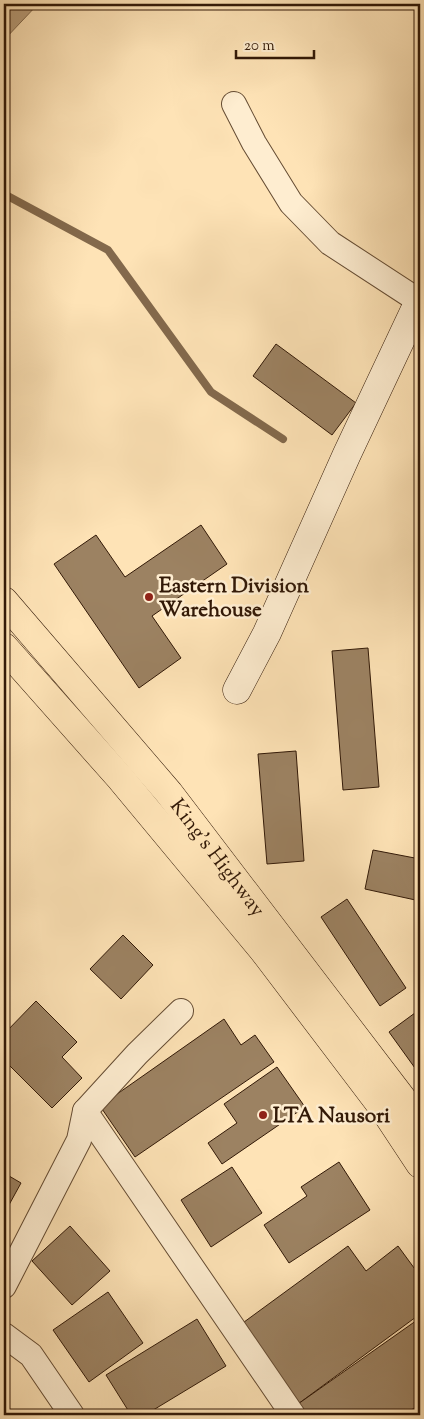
<svg xmlns="http://www.w3.org/2000/svg" width="424" height="1419" viewBox="0 0 424 1419" font-family="'Sorts Mill Goudy',serif">
<style>
.water{fill:#b99e7a;stroke:#83694c}
.lines{fill:none;stroke-linecap:round;stroke-linejoin:round}
.stream{stroke:#83694c;stroke-width:8}
.building{fill:#9c8262;stroke:#321907}
.street-casing{stroke:#654c33;stroke-width:26}
.secondary-casing{stroke:#321907;stroke-width:29}
.highway-casing{stroke:#321907;stroke-width:29}
.street{stroke:#feedd0;stroke-width:24}
.secondary{stroke:#feedd0;stroke-width:28}
.highway{stroke:#fee3b6;stroke-width:28}
.poi-dot{fill:#8f2418;stroke:#feedd0;stroke-width:2}
.labels{text-anchor:middle;stroke-width:5;stroke-linejoin:round;paint-order:stroke}
.poi-label{font-size:21px;font-weight:bold;fill:#321907;stroke:#feedd0;text-anchor:start}
.street-label{font-size:21px;fill:#321907;stroke:#feedd0}
</style>
<rect width="100%" height="100%" fill="#fee3b6"/>
<filter id="stains"><feTurbulence type="fractalNoise" baseFrequency=".004" numOctaves="4"/><feColorMatrix values="0 0 0 0 .2 0 0 0 0 .09 0 0 0 0 .02 0 0 0 .5 -.17"/></filter>
<radialGradient id="worn" r=".72"><stop offset=".6" stop-color="#630" stop-opacity="0"/><stop offset="1" stop-color="#630" stop-opacity=".3"/></radialGradient>
<!-- water -->
<polygon class="water" points="4,4 38,4 4,40"/>
<g class="lines">
<!-- stream -->
<polyline class="stream" points="4,194 108,250 211,392 283,439"/>
</g>
<!-- building -->
<g class="building">
<polygon points="276,344 356,403 332,435 253,376"/>
<polygon points="201,525 227,564 152,616 181,658 139,688 54,564 96,535 125,577"/>
<polygon points="368,648 379,787 343,790 332,651"/>
<polygon points="296,751 304,861 267,864 258,754"/>
<polygon points="373,850 420,859 420,901 365,889"/>
<polygon points="347,899 406,988 380,1006 321,917"/>
<polygon points="123,935 153,965 121,999 90,969"/>
<polygon points="36,1001 77,1042 62,1057 82,1078 52,1108 4,1060 4,1034"/>
<polygon points="419,1010 420,1012 420,1075 389,1032"/>
<polygon points="224,1019 241,1045 255,1035 274,1062 135,1157 100,1106"/>
<polygon points="277,1067 305,1107 222,1164 208,1143 237,1123 224,1104"/>
<polygon points="339,1162 370,1210 289,1263 264,1225 307,1196 301,1187"/>
<polygon points="232,1167 262,1213 211,1247 181,1200"/>
<polygon points="4,1173 21,1183 4,1214"/>
<polygon points="70,1226 110,1271 72,1305 32,1261"/>
<polygon points="348,1246 366,1271 398,1246 420,1276 420,1314 298,1404 240,1325"/>
<polygon points="108,1292 143,1343 89,1382 53,1330"/>
<polygon points="420,1318 420,1404 404,1415 305,1415 298,1404"/>
<polygon points="197,1319 226,1366 145,1415 131,1415 106,1375"/>
</g>
<g class="lines">
<defs>
<g id="street">
<polyline points="234,104 254,143 291,203 330,243 419,301"/>
<polyline points="85,1111 293,1415"/>
<polyline points="4,1286 79,1140 85,1111 137,1054 181,1011"/>
<polyline points="4,1335 31,1355 72,1415"/>
</g>
<polyline id="secondary" points="237,690 267,633 347,454 420,299"/>
<g id="highway">
<path id="s1" d="M4,601L169,793L420,1122"/>
<polyline points="4,647 121,779 263,950 383,1108 420,1164"/>
</g>
</defs>
<!-- street casing -->
<use href="#street" class="street-casing"/>
<!-- secondary casing -->
<use href="#secondary" class="secondary-casing"/>
<!-- highway casing -->
<use href="#highway" class="highway-casing"/>
<!-- street -->
<use href="#street" class="street"/>
<!-- secondary -->
<use href="#secondary" class="secondary"/>
<!-- highway -->
<use href="#highway" class="highway"/>
</g>
<!-- markers -->
<g class="poi-dot">
<circle cx="149" cy="597" r="5"/>
<circle cx="263" cy="1115" r="5"/>
</g>
<g class="labels">
<!-- poi labels -->
<g class="poi-label">
<text x="159" y="592">Eastern Division<tspan x="159" dy="24">Warehouse</tspan></text>
<text x="273" y="1122">LTA Nausori</text>
</g>
<!-- street labels -->
<g class="street-label">
<text dy="7" stroke="none"><textPath href="#s1" startOffset="334">King's Highway</textPath></text>
</g>
</g>
<!-- margin -->
<rect width="424" height="1419" fill="none" stroke="#fee3b6" stroke-width="20"/>
<rect x="5" y="5" width="414" height="1409" fill="none" stroke="#321907" stroke-width="2.5"/>
<rect x="10" y="10" width="404" height="1399" fill="none" stroke="#321907"/>
<!-- scale -->
<path d="M236 50v8h78v-8" fill="none" stroke="#321907" stroke-width="2.5"/>
<text x="244" y="50" font-size="15" fill="#321907" stroke="#feedd0" stroke-width="4" paint-order="stroke">20 m</text>
<rect width="100%" height="100%" filter="url(#stains)"/>
<rect width="100%" height="100%" fill="url(#worn)"/>
</svg>
